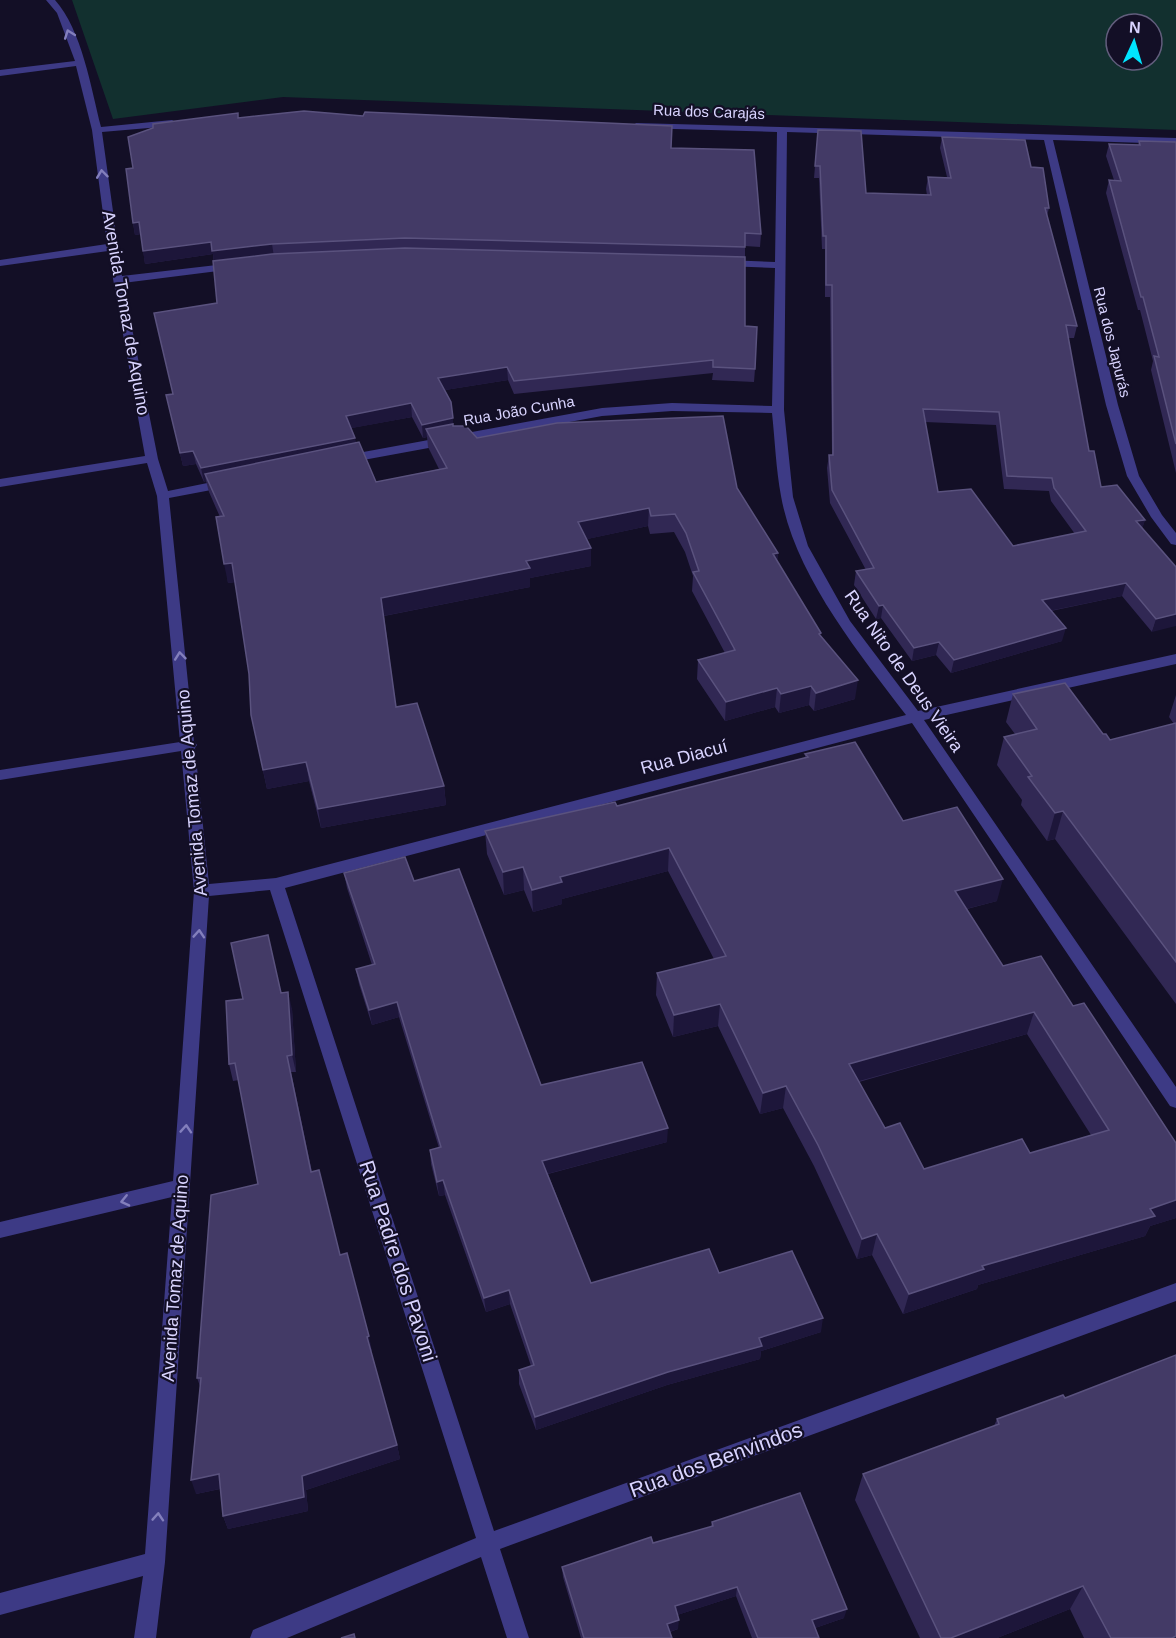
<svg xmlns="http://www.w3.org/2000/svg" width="1176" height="1638" viewBox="0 0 1176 1638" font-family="Helvetica,sans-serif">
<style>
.green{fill:#12302f;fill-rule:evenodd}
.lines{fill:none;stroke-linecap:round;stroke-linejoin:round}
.minor{fill:#3d3a85;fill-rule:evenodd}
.wall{fill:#312854;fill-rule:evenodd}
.shaded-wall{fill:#1d163a}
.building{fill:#433a66;stroke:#5a527e;stroke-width:1.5;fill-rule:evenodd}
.oneway{stroke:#837fbc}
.labels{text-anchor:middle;stroke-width:4.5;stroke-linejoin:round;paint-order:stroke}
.far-street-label{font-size:15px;fill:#d9d4ff;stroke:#130f26}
.street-label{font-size:18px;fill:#d9d4ff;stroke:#130f26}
.near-street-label{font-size:21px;fill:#d9d4ff;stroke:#130f26}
</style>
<rect width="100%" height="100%" fill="#130f26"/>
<!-- green -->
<path class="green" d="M72,0H1176V130L283,97L113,119ZM1116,24H1152V60H1116Z"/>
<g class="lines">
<!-- minor -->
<path class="minor" d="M46,0H55C82,30 91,88 101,127L172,120L177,123L172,126L102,132L122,276L234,263L239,266L234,269L123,283L158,459L168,491L227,479L233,483L227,487L169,498L194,741L197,745L195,748L209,884L276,878L906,715C858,652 795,575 781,496C776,469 775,441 772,413L672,411L602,416L347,463L341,459L347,455L602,408L672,403L772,406L775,268L725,266L720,263L725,260L775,262L777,132L639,128L634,125L636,123L1176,138V144L1053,140L1118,405L1139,476L1162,515L1176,533V545L1171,544L1151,517L1127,476L1106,405L1044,140L787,132L784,410L793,497L808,546L850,621L918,711L1176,654V664L924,720L1176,1087V1108L1170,1106L912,723L285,888L494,1531L1176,1283V1301L500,1549L529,1638H507L481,1557L287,1638H250L253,1630L476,1538L270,890L209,896L165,1562L156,1638H134L143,1576L0,1615V1593L145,1554L172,1197L0,1238V1222L173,1181L194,891L181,751L0,780V770L180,742L157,496L147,463L0,487V479L145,456L108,251L0,266V260L107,244L92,130L76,66L0,76V70L75,61L57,13Z"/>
</g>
<!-- wall -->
<g class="wall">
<path d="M238,118L671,148L761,234L760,247L745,246V326L755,369L754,382L712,380L713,373L514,394L508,380L445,390L451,402L453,426L477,438L737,488L778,553L777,561L821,636L855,699L814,711L809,705L779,713L775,707L725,721L697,679L698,660L725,653L692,591L693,576L685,552L674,532L650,534L648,526L587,539L591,548V566L530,578V587L384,616L396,707L444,786L446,805L321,828L309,781L267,789L251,715L249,674L235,582L228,583L220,517L209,492L206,481L204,482L196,464L183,466L169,408L172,394L217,303L213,254L145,264L141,234L135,235L133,223V168ZM412,417L423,438L427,437L428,447L439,469L376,482L356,443L351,428Z"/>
<path d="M818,130L866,193L927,195L926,189L928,177H947L940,148L942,137L1031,167L1049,208L1047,216L1077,326L1074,338H1068L1089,451L1101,487L1145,520L1142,528L1176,567L1152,632L1122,596L1051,611L1062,641L951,673L936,655L912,661L881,618L876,619L854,585L856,571L866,570L830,503L827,468L829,455H832L830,297H825V249H822L819,178H814ZM925,422L996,425L1004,489L1049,491L1051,501L1075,534L1013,546L938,492Z"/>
<polygon points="1139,141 1176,142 1176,473 1151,370 1153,361 1140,310 1138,310 1106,193 1109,180 1114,180 1106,156 1109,144 1138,145"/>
<polygon points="1013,694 1103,734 1110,740 1174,724 1169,717 1176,695 1176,1004 1055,839 1047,841 1021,805 1022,800 997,765 1004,737 1015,734 1006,722"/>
<path d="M805,754L903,821L997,901L967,909L1003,966L1073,1006L1176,1143V1218L1150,1226L1145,1236L978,1285L977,1289L903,1314L872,1255L857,1259L814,1166L783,1108L760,1114L718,1026L673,1037L656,995L657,973L714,959L668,871L562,899V904L533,912L524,890L504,895L487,854L485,831L617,806L805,758ZM1027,1034L1091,1135L1030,1153L924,1169L885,1128L859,1082Z"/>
<polygon points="344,873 414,881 541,1085 667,1142 548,1174 591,1283 719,1273 821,1332 761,1351 760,1359 667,1385 536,1430 519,1384 519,1370 531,1366 510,1304 486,1312 445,1195 439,1196 431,1164 430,1150 439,1148 399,1017 372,1025 359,984 356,969 372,965 347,888"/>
<polygon points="281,993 292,1009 296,1072 291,1072 312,1172 372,1351 371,1351 397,1445 400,1459 306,1490 308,1511 228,1529 223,1516 220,1489 196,1494 200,1386 197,1378 258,1184 239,1080 233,1081 229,1064 243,999"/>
<polygon points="997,1419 1176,1638 1084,1638 1070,1609 997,1638 920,1638 855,1500 863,1474 994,1426"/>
<polygon points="712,1522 844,1618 815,1628 819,1638 752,1638 736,1596 677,1615 678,1629 670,1632 672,1638 581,1638 563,1577 562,1567 711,1527"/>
</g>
<!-- shaded-wall -->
<g class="shaded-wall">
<polygon points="139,222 142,234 135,235 133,223"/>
<polygon points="211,242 272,244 274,257 214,263 213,254 145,264 143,251"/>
<polygon points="507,367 508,380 439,391 438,378"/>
<polygon points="411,403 412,417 347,429 346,416"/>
<polygon points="453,418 453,432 426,429 427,437 423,438 422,425"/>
<polygon points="355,438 357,451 205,474 206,481 204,482 201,468"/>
<polygon points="193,451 196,464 183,466 180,453"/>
<polygon points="649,508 648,526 578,541 578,522"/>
<polygon points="1145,520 1141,533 1136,521"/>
<polygon points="591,548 591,566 530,578 530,587 383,616 381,598 526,561"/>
<polygon points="778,553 776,572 773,554"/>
<polygon points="232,563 236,582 228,583 224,564"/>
<polygon points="1126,583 1122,596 1039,613 1042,600"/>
<polygon points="883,605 881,618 876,619 879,606"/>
<polygon points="1176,614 1176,626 1152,632 1156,619"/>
<polygon points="1066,628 1062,641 951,673 954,660"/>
<polygon points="939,642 936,655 912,661 914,648"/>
<polygon points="858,680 855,699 814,711 816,693"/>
<polygon points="811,686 809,705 779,713 781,694"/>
<polygon points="777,688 775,707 725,721 726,702"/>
<polygon points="306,762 309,781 267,789 263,770"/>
<polygon points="444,786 446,805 321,828 318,809"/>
<polygon points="1063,811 1055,839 1047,841 1055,813"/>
<polygon points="669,848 668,871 562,899 562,904 533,912 532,890 560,877"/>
<polygon points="523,867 524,890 504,895 503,872"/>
<polygon points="1003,879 997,901 950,913 955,891"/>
<polygon points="288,992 292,1009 296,1072 292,1055"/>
<polygon points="397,1002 399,1017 372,1025 369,1010"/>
<polygon points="720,1004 718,1026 673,1037 674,1015"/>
<polygon points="1034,1012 1027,1034 845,1085 849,1064"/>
<polygon points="786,1086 783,1108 760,1114 763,1093"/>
<polygon points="668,1128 667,1142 543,1175 542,1161"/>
<polygon points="443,1180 445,1195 439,1196 437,1182"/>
<polygon points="1176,1200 1176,1218 1150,1226 1145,1236 978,1285 977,1289 903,1314 909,1294 982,1266"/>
<polygon points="877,1234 872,1255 857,1259 862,1239"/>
<polygon points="509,1290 510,1304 486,1312 484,1298"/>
<polygon points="823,1318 821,1332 761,1351 760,1359 667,1385 536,1430 535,1417 759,1338"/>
<polygon points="369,1336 372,1351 370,1351 367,1337"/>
<polygon points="397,1445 400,1459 306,1490 308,1511 228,1529 223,1516 302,1476"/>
<polygon points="219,1474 224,1488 196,1494 191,1480"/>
<polygon points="1083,1586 1070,1609 997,1638 951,1638"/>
<polygon points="737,1587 736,1596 674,1616 675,1606"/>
<polygon points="847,1609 844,1618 809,1630 812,1620"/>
<polygon points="679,1620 678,1629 666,1633 667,1624"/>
</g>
<!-- building -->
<g class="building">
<polygon points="304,111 363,116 365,112 672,126 671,148 754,150 761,234 745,233 745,247 405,238 272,244 212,251 211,242 143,251 139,222 133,223 126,169 133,168 128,137 153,128 153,124 238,113 238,118"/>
<path d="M818,130L861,131L866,193L931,195L928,177L951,178L942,137L1025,140L1031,167L1043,168L1049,208H1045L1077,326L1066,325L1089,451H1094L1101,487L1117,485L1145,520L1136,521L1176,567V614L1156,619L1126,583L1042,600L1066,628L954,660L939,642L914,648L883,605L879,606L856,571L874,568L832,490L829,455H833L832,285H826V236H823L820,166H815ZM923,409L999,412L1007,476L1052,478L1054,488L1086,531L1013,546L971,489L938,492Z"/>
<polygon points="1139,141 1176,142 1176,444 1154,356 1159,357 1143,297 1141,297 1109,180 1121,181 1109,144 1140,145"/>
<polygon points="405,248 745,257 745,326 757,327 755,369 713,367 713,360 514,381 507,367 438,378 451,402 453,418 422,425 411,403 346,416 355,438 201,468 193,451 180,453 166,395 173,394 154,313 217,303 213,261 272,254"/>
<polygon points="723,416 737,488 778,553 773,554 821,633 819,634 858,680 816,693 811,686 781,694 777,688 726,702 698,660 735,650 693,572 699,571 686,533 675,514 651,516 649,508 578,522 591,548 526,561 530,568 381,598 396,707 417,703 444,786 318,809 306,762 263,770 251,715 249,674 232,563 224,564 216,517 224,516 205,474 359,442 376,482 447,468 426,429 453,424 453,426 466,426 477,438 557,423"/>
<polygon points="1065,683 1103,734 1106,734 1110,740 1176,723 1176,962 1063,811 1055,813 1028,777 1032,776 1004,737 1037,729 1013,694"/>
<path d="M855,742L903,821L957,807L1003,879L955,891L1003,966L1041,956L1073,1006L1084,1003L1176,1143V1200L1150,1209L1155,1216L982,1266L984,1269L909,1294L877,1234L862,1239L818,1145L786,1086L763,1093L720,1004L674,1015L657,973L726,956L669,848L560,877L562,882L532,890L523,867L503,872L485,831L615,802L617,806L808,757L805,754ZM1034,1012L1109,1130L1030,1153L1022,1139L924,1169L900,1123L885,1128L849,1064Z"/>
<polygon points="405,857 414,881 459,869 541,1085 642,1062 668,1128 542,1161 591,1283 709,1249 719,1273 792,1251 823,1318 759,1338 762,1346 668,1372 535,1417 519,1370 534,1365 509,1290 484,1298 443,1180 437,1182 430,1150 441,1147 397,1002 369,1010 356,969 375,964 344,873"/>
<polygon points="268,935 281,993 288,992 292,1055 287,1056 311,1172 319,1170 340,1255 347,1253 369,1336 367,1337 397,1445 302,1476 304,1497 223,1516 219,1474 191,1480 201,1378 197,1378 211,1195 258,1184 235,1063 229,1064 226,1001 243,999 231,943"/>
<polygon points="1176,1355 1176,1636 1172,1638 1111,1638 1083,1586 951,1638 941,1638 863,1474 999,1424 997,1419 1063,1395 1065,1398"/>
<polygon points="800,1493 847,1609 812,1620 819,1638 758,1638 737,1587 675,1606 679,1620 667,1624 672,1638 584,1638 562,1567 651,1537 653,1543 713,1526 712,1522"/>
<polygon points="354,1634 355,1638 341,1638"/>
</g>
<!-- one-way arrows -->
<defs><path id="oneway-chevron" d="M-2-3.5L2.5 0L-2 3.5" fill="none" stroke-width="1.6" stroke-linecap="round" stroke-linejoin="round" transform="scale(1.5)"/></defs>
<g class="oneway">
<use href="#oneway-chevron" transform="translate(69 34) rotate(-110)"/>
<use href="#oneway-chevron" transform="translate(102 174) rotate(-97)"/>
<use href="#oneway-chevron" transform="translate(180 656) rotate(-96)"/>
<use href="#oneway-chevron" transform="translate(199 934) rotate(-86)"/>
<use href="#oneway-chevron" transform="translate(186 1129) rotate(-86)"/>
<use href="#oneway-chevron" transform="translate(125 1201) rotate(167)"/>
<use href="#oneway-chevron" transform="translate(158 1517) rotate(-86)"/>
</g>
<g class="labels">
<!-- far-street labels -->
<g class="far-street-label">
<text transform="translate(709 112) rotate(2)" y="5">Rua dos Carajás</text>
<text transform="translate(1112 342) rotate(76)" y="5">Rua dos Japurás</text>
<text transform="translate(519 411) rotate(-10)" y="5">Rua João Cunha</text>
</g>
<!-- street labels -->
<g class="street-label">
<text transform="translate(126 313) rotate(80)" y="6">Avenida Tomaz de Aquino</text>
<text transform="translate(904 671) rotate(55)" y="6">Rua Nito de Deus Vieira</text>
<text transform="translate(684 757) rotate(-15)" y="6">Rua Diacuí</text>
<text transform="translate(192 793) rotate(-95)" y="6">Avenida Tomaz de Aquino</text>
<text transform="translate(175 1278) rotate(-86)" y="6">Avenida Tomaz de Aquino</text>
</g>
<!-- near-street labels -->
<g class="near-street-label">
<text transform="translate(398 1261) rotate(72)" y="7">Rua Padre dos Pavoni</text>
<text transform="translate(716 1460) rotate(-20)" y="7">Rua dos Benvindos</text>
</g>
</g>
<!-- north arrow -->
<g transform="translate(1134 42) rotate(4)"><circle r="28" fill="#130f26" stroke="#625e7d" stroke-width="1.5"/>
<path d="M0-4.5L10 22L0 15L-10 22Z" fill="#00e5ff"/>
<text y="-9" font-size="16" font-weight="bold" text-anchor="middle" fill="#d9d4ff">N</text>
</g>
</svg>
